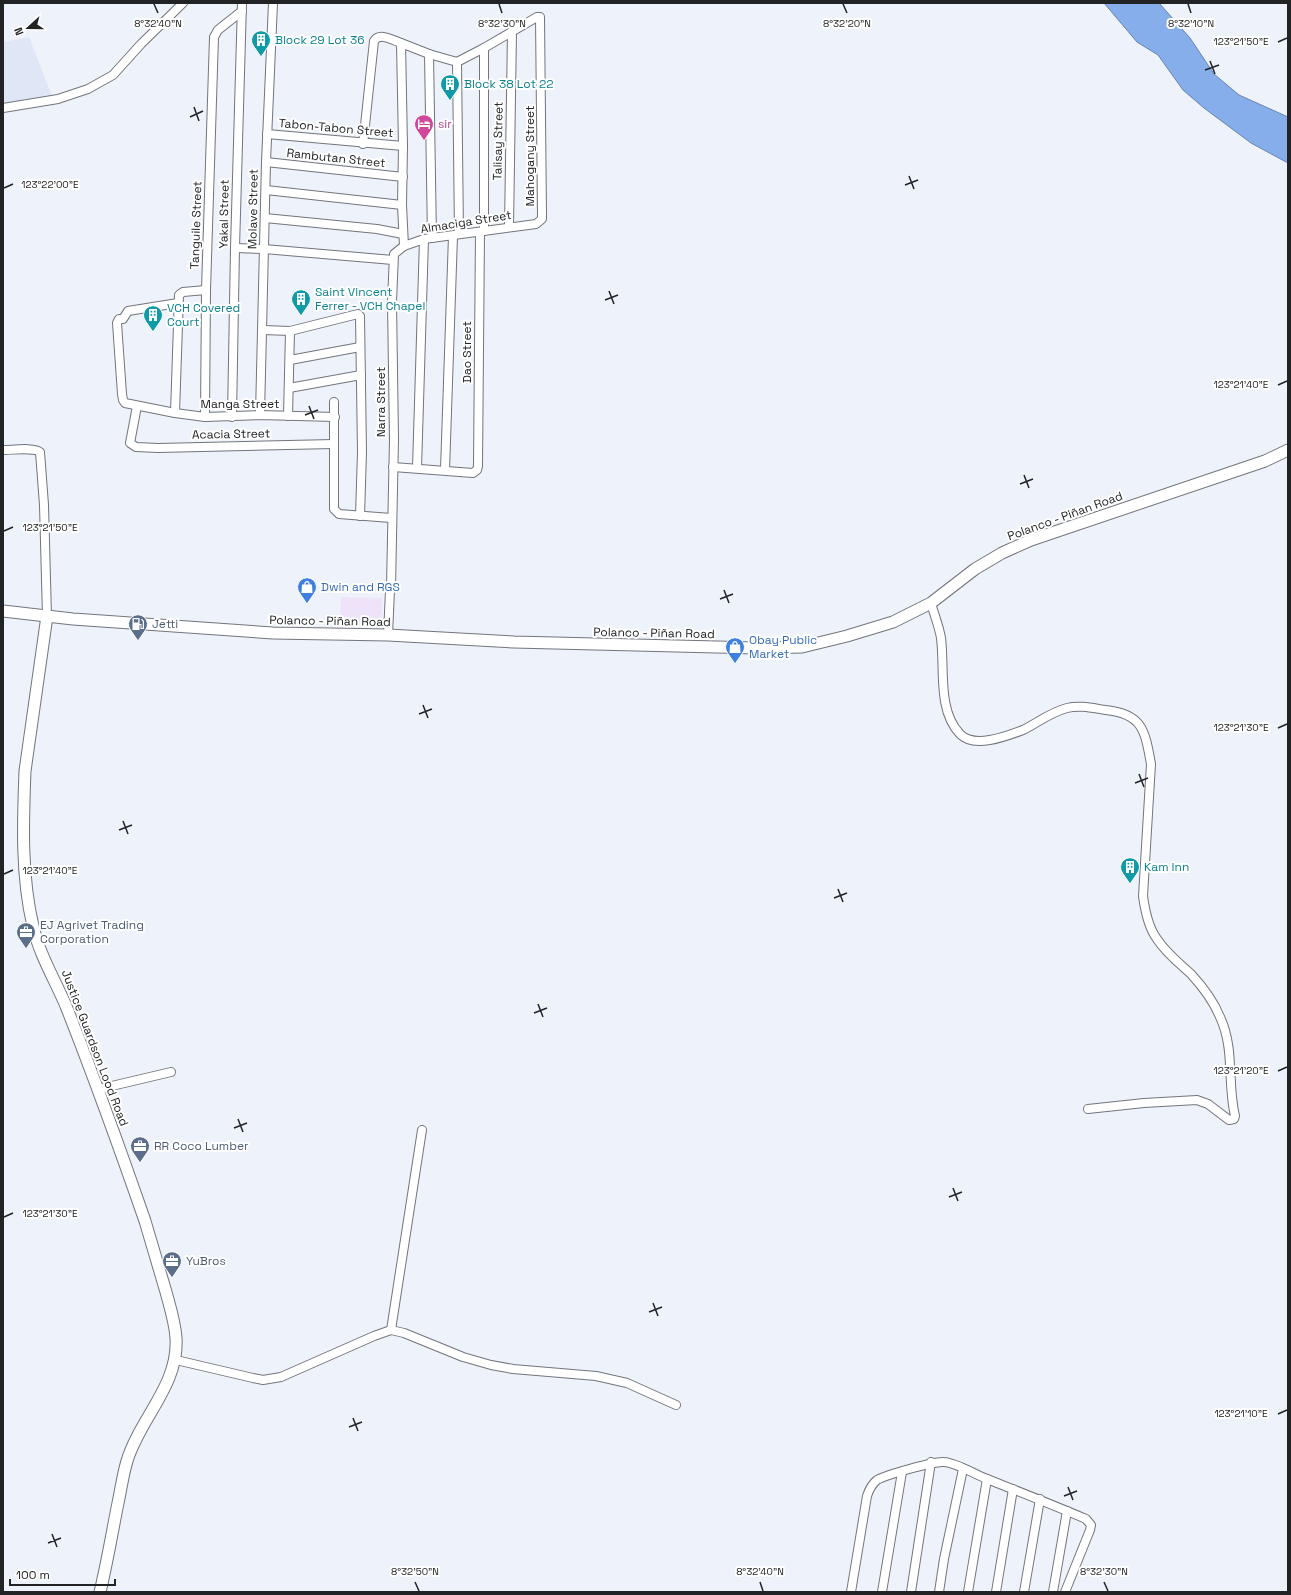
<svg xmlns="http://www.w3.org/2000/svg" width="1291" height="1595" viewBox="0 0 1291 1595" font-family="'Space Grotesk',sans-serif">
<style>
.commercial{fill:#eee3f8}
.built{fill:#dfe7f6}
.water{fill:#85aeeb;stroke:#6784b0}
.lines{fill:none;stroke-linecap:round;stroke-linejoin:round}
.street-casing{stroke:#72757c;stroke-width:10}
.secondary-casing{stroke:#72757c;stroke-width:13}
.street{stroke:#fff;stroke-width:8}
.secondary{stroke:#fff;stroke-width:11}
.ticks{fill:none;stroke:#212325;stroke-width:1.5}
.labels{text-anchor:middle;stroke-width:4;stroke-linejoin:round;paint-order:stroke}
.culture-label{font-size:12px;fill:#0d838f;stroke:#fff;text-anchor:start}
.hotel-label{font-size:12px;fill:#b23c85;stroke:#fff;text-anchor:start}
.street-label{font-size:12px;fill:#212325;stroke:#fff}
.shop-label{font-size:12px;fill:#366cbe;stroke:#fff;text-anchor:start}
.service-label{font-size:12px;fill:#4e5e75;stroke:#fff;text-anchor:start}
.ticks-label{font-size:10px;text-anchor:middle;fill:#212325;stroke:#fff;stroke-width:4;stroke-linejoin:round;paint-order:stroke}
</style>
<rect width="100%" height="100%" fill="#eef2fa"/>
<!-- commercial -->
<polygon class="commercial" points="341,597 382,598 382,626 340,624"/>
<!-- built -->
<polygon class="built" points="29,37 52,96 3,105 3,42"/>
<!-- water -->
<polygon class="water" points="1104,3 1159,3 1190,38 1214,74 1239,95 1288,117 1288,163 1251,143 1204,108 1183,90 1158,55 1137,42"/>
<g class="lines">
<defs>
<g id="street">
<polyline points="484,48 484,231"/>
<polyline points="429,54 432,238"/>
<polyline points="3,108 58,99 88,89 113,75 141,44 183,3"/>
<polyline points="267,134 403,146"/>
<path d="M363,144L374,41C380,32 392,40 401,43"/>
<polyline points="266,162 403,177"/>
<polyline points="266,190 402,205"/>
<polyline points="265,218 377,229 403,234"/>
<polyline points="509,227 512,31"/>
<polyline points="404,246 402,205 403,146 401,43 429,54 457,62 459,234"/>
<polyline points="235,248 264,249 393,260"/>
<polyline points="178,303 128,311 123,319 119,319 117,323 122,394 123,400 125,403 175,413 205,417 260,415 335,417"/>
<polyline points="263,330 290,331 358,314 360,316 362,452 360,516"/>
<polyline points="290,360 360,347"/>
<polyline points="289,388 361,375"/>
<polyline points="334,402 334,509 339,514 391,518"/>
<polyline points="137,406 130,443 136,447 158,448 334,444"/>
<polyline points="175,413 179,295 183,292 206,290"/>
<polyline points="260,415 266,162 273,3"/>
<polyline points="288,416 290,331"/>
<polyline points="205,417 206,290 214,37 218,30 242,11"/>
<polyline points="232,417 235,248 242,3"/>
<path d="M3,450C12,450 34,447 40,452L44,505L47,616"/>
<polyline points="393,467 473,473 477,470 478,466 480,232"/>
<polyline points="417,468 424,239"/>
<polyline points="445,470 453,236"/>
<path d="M931,603C934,614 939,626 941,638C945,668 937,710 960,734C974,749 1007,736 1023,730C1037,723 1051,712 1067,708C1080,705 1092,708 1106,710C1143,714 1145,731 1151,764L1143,896C1145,911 1148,927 1157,939C1166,953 1179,963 1191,974C1202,986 1214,1002 1220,1017C1235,1049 1227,1083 1235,1116L1234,1119L1229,1120L1208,1104L1197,1100L1144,1103L1088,1109"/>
<polyline points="388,635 390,590 391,587 394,439 392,302 394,254 404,246 424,239 536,224 542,219 542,215 540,17 537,17 484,48 457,62"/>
<polyline points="99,1089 171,1072"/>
<polyline points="391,1330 422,1130"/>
<polyline points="176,1360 253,1378 263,1380 281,1377 374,1336 391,1330 404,1333 463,1357 491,1365 513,1369 596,1376 627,1383 676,1405"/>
<path d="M851,1592L867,1496C869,1490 872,1484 877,1480C886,1475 934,1461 944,1462C957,1463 974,1474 987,1479C1020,1492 1053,1505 1086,1519L1091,1525L1090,1530L1065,1592"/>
<polyline points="882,1592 902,1472"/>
<polyline points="911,1592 931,1462"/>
<polyline points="939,1592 944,1559 963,1469"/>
<polyline points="968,1592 987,1479"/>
<polyline points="996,1592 1013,1489"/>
<polyline points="1024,1592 1040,1499"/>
<polyline points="1053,1592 1067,1511"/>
</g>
<g id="secondary">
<polyline points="3,611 73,619 273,633 388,635 514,642 757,648 802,647 847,636 893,622 931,603 975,569 1002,553 1031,540 1265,461 1288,450"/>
<path d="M47,616L25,771C23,822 21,876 33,926C39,954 55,980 66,1006C94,1077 120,1149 145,1221C152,1245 159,1268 166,1292C170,1307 175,1322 176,1338C179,1385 140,1418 127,1461C123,1474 121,1489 118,1503C112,1533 107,1563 100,1592"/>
</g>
</defs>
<!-- street casing -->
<use href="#street" class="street-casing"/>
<!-- secondary casing -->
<use href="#secondary" class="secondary-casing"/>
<!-- street -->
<use href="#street" class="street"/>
<!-- secondary -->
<use href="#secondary" class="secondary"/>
</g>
<!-- ticks -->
<path class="ticks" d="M154,4L158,13M499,4L502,13M843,4L847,13M1188,4L1191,13M1278,42L1287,38M1210,61L1215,74M1205,70L1219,65M194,107L199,121M190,117L203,111M909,176L914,189M905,185L918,180M4,188L13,184M609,291L614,304M605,300L618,295M1278,385L1287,381M309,406L314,419M305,415L318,410M1024,475L1029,488M1020,484L1033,479M4,531L13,527M724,590L729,603M720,599L733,594M423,705L428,718M419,714L432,709M1278,728L1287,724M1139,774L1144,787M1135,783L1148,778M123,821L128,834M119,830L132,825M4,874L13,870M838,889L843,902M834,898L847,893M538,1004L543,1017M534,1013L547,1008M1278,1071L1287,1067M238,1119L243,1132M234,1128L247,1123M953,1188L958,1201M949,1197L962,1192M4,1217L13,1213M653,1303L658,1316M649,1312L662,1307M1278,1414L1287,1410M353,1418L358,1431M349,1427L362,1422M1068,1487L1073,1500M1064,1496L1077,1491M52,1534L57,1547M48,1543L61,1538M415,1582L419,1591M760,1582L763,1591M1104,1582L1108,1591"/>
<!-- icons -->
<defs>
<symbol id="building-pin" viewBox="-11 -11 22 30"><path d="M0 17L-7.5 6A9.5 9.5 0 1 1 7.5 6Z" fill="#0f9aa8" stroke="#fff"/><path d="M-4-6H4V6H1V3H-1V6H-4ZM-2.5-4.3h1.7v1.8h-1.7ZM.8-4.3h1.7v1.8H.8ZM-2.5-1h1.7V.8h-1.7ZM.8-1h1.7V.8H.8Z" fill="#fff"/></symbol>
<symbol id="hotel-pin" viewBox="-11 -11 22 30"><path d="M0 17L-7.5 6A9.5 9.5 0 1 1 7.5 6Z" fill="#d1479c" stroke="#fff"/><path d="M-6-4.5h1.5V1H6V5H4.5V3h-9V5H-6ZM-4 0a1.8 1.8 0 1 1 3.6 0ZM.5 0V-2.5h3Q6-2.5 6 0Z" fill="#fff"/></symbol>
<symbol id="shop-pin" viewBox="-11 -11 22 30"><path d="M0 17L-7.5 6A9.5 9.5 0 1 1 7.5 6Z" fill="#3f7fe0" stroke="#fff"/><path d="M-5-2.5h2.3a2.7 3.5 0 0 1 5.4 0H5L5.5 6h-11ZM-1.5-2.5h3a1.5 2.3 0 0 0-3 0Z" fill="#fff"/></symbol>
<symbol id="fuel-pin" viewBox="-11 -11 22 30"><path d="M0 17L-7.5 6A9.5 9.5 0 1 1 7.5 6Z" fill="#5c6f8a" stroke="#fff"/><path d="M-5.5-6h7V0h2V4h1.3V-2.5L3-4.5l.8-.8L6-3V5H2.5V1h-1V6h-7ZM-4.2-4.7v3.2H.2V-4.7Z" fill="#fff"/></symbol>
<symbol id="office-pin" viewBox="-11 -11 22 30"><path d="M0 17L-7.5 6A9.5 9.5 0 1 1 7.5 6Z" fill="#5c6f8a" stroke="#fff"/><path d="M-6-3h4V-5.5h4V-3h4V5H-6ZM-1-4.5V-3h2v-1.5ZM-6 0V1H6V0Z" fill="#fff"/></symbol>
</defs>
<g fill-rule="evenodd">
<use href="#building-pin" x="250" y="29" width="22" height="30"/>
<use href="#building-pin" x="439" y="73" width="22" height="30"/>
<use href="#hotel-pin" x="413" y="113" width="22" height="30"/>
<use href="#building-pin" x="290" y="288" width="22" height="30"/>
<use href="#building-pin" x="142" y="304" width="22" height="30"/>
<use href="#shop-pin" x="296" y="576" width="22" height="30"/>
<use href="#fuel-pin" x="127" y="613" width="22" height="30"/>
<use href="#shop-pin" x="724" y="636" width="22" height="30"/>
<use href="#building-pin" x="1119" y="856" width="22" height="30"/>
<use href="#office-pin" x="15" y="921" width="22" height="30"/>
<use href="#office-pin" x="129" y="1135" width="22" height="30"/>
<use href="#office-pin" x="161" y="1250" width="22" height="30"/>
</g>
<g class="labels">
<!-- culture labels -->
<g class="culture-label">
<text x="275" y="44">Block 29 Lot 36</text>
<text x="464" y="88">Block 38 Lot 22</text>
<text x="315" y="296">Saint Vincent<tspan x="315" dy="14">Ferrer - VCH Chapel</tspan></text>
<text x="167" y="312">VCH Covered<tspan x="167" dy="14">Court</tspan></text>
<text x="1144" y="871">Kam Inn</text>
</g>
<!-- hotel labels -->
<g class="hotel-label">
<text x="438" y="128">sir</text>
</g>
<!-- street labels -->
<g class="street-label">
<text transform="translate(336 128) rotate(5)" y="4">Tabon-Tabon Street</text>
<text transform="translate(498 141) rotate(-89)" y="4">Talisay Street</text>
<text transform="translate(530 156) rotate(-90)" y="4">Mahogany Street</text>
<text transform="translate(336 158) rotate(6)" y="4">Rambutan Street</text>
<text transform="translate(253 209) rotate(-89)" y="4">Molave Street</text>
<text transform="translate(224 214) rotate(-89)" y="4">Yakal Street</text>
<text transform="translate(466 222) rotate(-9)" y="4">Almaciga Street</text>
<text transform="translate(196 225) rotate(-88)" y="4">Tanguile Street</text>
<text transform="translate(467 352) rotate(-90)" y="4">Dao Street</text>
<text transform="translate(381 402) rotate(-90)" y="4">Narra Street</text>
<text x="240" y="408">Manga Street</text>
<text transform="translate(231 434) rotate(-1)" y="4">Acacia Street</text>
<text transform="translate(1065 516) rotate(-20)" y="4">Polanco - Piñan Road</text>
<text transform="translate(330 621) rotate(1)" y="4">Polanco - Piñan Road</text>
<text transform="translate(654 633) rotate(1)" y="4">Polanco - Piñan Road</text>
<text transform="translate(95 1048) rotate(69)" y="4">Justice Guardson Lood Road</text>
</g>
<!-- shop labels -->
<g class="shop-label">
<text x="321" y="591">Dwin and RGS</text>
<text x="749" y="644">Obay Public<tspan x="749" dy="14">Market</tspan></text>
</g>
<!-- service labels -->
<g class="service-label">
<text x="152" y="628">Jetti</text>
<text x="40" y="929">EJ Agrivet Trading<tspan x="40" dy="14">Corporation</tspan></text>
<text x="154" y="1150">RR Coco Lumber</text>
<text x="186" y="1265">YuBros</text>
</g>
</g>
<g class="ticks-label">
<text x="158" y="27">8°32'40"N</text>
<text x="502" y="27">8°32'30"N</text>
<text x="847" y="27">8°32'20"N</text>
<text x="1191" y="27">8°32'10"N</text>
<text x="1241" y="45">123°21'50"E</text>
<text x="50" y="188">123°22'00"E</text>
<text x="1241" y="388">123°21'40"E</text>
<text x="50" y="531">123°21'50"E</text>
<text x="1241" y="731">123°21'30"E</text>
<text x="50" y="874">123°21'40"E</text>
<text x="1241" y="1074">123°21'20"E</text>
<text x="50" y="1217">123°21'30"E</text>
<text x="1241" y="1417">123°21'10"E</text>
<text x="415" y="1575">8°32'50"N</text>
<text x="760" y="1575">8°32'40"N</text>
<text x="1104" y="1575">8°32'30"N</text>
</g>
<!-- border -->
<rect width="1291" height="1595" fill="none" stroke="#212325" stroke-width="8"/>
<!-- north arrow -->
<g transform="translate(28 28) rotate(249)" stroke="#ffffff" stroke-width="3" paint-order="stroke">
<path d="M0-3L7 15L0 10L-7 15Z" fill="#212325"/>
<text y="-6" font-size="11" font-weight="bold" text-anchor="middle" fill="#212325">N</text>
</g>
<!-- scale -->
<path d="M10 1579v6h105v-6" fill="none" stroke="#212325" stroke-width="2"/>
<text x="16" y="1579" font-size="12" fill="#212325" stroke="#ffffff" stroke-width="3" paint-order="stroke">100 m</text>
</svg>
